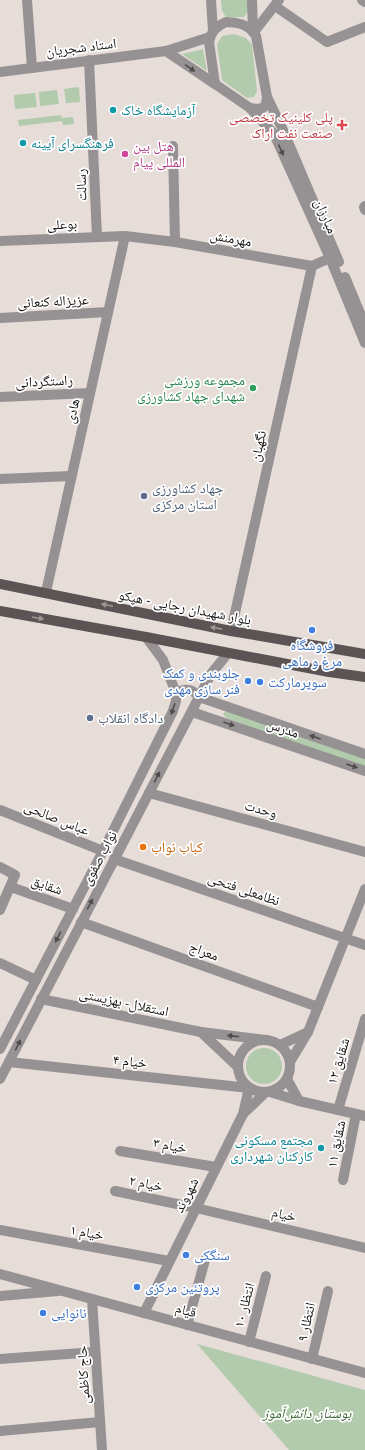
<svg xmlns="http://www.w3.org/2000/svg" width="365" height="1450" viewBox="0 0 365 1450" font-family="'Source Serif 4','Noto Naskh Arabic',serif">
<style>
.green{fill:#b1cbac}
.lines{fill:none;stroke-linecap:round;stroke-linejoin:round}
.minor{stroke:#969192;stroke-width:10}
.tertiary{stroke:#969192;stroke-width:10}
.primary{stroke:#5b5354;stroke-width:10}
.oneway{fill:#504c4c}
.oneway2{fill:#9d9898}
.culture-dot{fill:#0f9aa8;stroke:#fff;stroke-width:1.5}
.health-dot{fill:#e0444e;stroke:#fff;stroke-width:1.5}
.hotel-dot{fill:#d1479c;stroke:#fff;stroke-width:1.5}
.leisure-dot{fill:#2e9e5b;stroke:#fff;stroke-width:1.5}
.service-dot{fill:#5c6f8a;stroke:#fff;stroke-width:1.5}
.shop-dot{fill:#3f7fe0;stroke:#fff;stroke-width:1.5}
.food-dot{fill:#e8710a;stroke:#fff;stroke-width:1.5}
.labels{text-anchor:middle;stroke-width:3.5;stroke-linejoin:round;paint-order:stroke}
.street-label{font-size:14px;fill:#171412;stroke:#fff}
.culture-label{font-size:14px;fill:#0d838f;stroke:#fff;text-anchor:start}
.health-label{font-size:14px;fill:#be3a42;stroke:#fff;text-anchor:end}
.hotel-label{font-size:14px;fill:#b23c85;stroke:#fff;text-anchor:start}
.leisure-label{font-size:14px;fill:#27864d;stroke:#fff;text-anchor:end}
.service-label{font-size:14px;fill:#4e5e75;stroke:#fff;text-anchor:start}
.shop-label{font-size:14px;fill:#366cbe;stroke:#fff;text-anchor:start}
.food-label{font-size:14px;fill:#c56008;stroke:#fff;text-anchor:start}
.park-label{font-size:14px;font-style:italic;fill:#36602f;stroke:#fff}
</style>
<rect width="100%" height="100%" fill="#e6dcd8"/>
<!-- green -->
<g class="green">
<polygon points="221,0 248,0 249,10 244,17 226,17 222,11"/>
<polygon points="234,34 246,38 252,45 257,91 254,97 247,98 222,80 217,44 222,36"/>
<polygon points="203,49 207,71 182,54"/>
<polygon points="79,87 80,102 66,103 64,89"/>
<polygon points="57,90 59,104 40,106 39,92"/>
<polygon points="35,93 37,107 15,109 14,95"/>
<polygon points="61,115 62,118 73,117 74,124 63,125 62,121 19,126 18,120"/>
<polygon points="226,711 365,757 365,770 226,718 223,714"/>
<circle cx="264" cy="1066" r="18"/>
<polygon points="197,1344 365,1390 365,1450 289,1450"/>
</g>
<g class="lines">
<!-- minor -->
<g class="minor">
<polyline points="362,0 365,2"/>
<polyline points="275,6 327,42 365,27"/>
<polyline points="254,32 279,0"/>
<polyline points="89,60 97,237"/>
<polyline points="173,146 175,242"/>
<polyline points="365,206 364,207 365,210"/>
<polyline points="0,241 125,236 175,242 312,266 330,258"/>
<polyline points="0,318 108,312"/>
<polyline points="0,397 90,393"/>
<polyline points="0,479 71,476"/>
<polyline points="46,592 125,236"/>
<polyline points="231,631 312,266"/>
<polyline points="149,793 365,852"/>
<polyline points="0,810 103,851"/>
<polyline points="114,859 365,945"/>
<polyline points="0,867 15,875 0,910"/>
<polyline points="11,887 73,909"/>
<polyline points="81,922 318,1007"/>
<polyline points="9,1062 249,1088"/>
<polyline points="338,1110 365,1019"/>
<polyline points="120,1151 216,1167"/>
<polyline points="343,1180 356,1114"/>
<polyline points="115,1191 196,1208 365,1248"/>
<polyline points="0,1230 169,1261"/>
<polyline points="0,1296 58,1291"/>
<polyline points="187,1325 205,1260"/>
<polyline points="249,1342 266,1276"/>
<polyline points="0,1359 95,1352"/>
<polyline points="312,1359 328,1291"/>
<polyline points="0,1431 100,1422"/>
</g>
<!-- tertiary -->
<g class="tertiary">
<polyline points="27,0 32,68"/>
<polyline points="211,0 213,31"/>
<polyline points="252,0 253,32"/>
<path d="M226,22C238,22 250,25 256,36L267,97L266,104L263,108L257,109L250,108L215,84L209,42C211,31 217,26 226,22Z"/>
<polyline points="166,51 215,84"/>
<polyline points="0,72 166,51 210,37"/>
<polyline points="267,97 283,130 339,262"/>
<polyline points="250,108 274,134 330,258 365,343"/>
<polyline points="345,277 365,325"/>
<path d="M176,693C185,688 192,688 199,697L365,754"/>
<polyline points="192,712 365,771"/>
<polyline points="0,963 36,980"/>
<polyline points="41,999 201,1032 266,1040"/>
<polyline points="201,1032 237,1066"/>
<circle cx="264" cy="1066" r="26"/>
<polyline points="280,1045 308,1032"/>
<polyline points="0,1049 103,851 173,711 176,701 176,693 163,660 146,637"/>
<polyline points="290,1062 308,1032 365,889"/>
<polyline points="0,1079 211,674 228,653"/>
<polyline points="287,1079 299,1101"/>
<polyline points="270,1092 299,1101 365,1116"/>
<polyline points="243,1114 265,1093"/>
<polyline points="0,1274 365,1373"/>
<polyline points="92,1299 102,1450"/>
<polyline points="144,1313 243,1114 249,1088"/>
</g>
<!-- primary -->
<g class="primary">
<polyline points="0,584 231,631 365,654"/>
<polyline points="0,611 146,637 329,672 365,677"/>
</g>
</g>
<!-- one-way arrows -->
<defs><path id="oneway-solid" d="M-6-.8H1V-3.2L6.5 0L1 3.2V.8H-6Z"/></defs>
<g class="oneway">
<use href="#oneway-solid" transform="translate(190 68) rotate(34)"/>
<use href="#oneway-solid" transform="translate(281 150) rotate(66)"/>
<use href="#oneway-solid" transform="translate(173 709) rotate(109)"/>
<use href="#oneway-solid" transform="translate(229 724) rotate(19)"/>
<use href="#oneway-solid" transform="translate(315 737) rotate(-161)"/>
<use href="#oneway-solid" transform="translate(352 766) rotate(19)"/>
<use href="#oneway-solid" transform="translate(157 777) rotate(-62)"/>
<use href="#oneway-solid" transform="translate(90 904) rotate(-62)"/>
<use href="#oneway-solid" transform="translate(58 937) rotate(118)"/>
<use href="#oneway-solid" transform="translate(233 1036) rotate(-173)"/>
<use href="#oneway-solid" transform="translate(18 1045) rotate(-63)"/>
</g>
<g class="oneway2">
<use href="#oneway-solid" transform="translate(107 605) rotate(-168)"/>
<use href="#oneway-solid" transform="translate(38 618) rotate(10)"/>
<use href="#oneway-solid" transform="translate(216 628) rotate(-169)"/>
</g>
<!-- markers -->
<g class="culture-dot">
<circle cx="113" cy="110" r="4"/>
<circle cx="23" cy="143" r="4"/>
<circle cx="321" cy="1148" r="4"/>
</g>
<path class="health-dot" d="M340 119h4v4h4v4h-4v4h-4v-4h-4v-4h4z"/>
<circle class="hotel-dot" cx="125" cy="154" r="4"/>
<circle class="leisure-dot" cx="253" cy="388" r="4"/>
<g class="service-dot">
<circle cx="144" cy="496" r="4"/>
<circle cx="90" cy="718" r="4"/>
</g>
<g class="shop-dot">
<circle cx="312" cy="630" r="4"/>
<circle cx="248" cy="681" r="4"/>
<circle cx="260" cy="682" r="4"/>
<circle cx="186" cy="1255" r="4"/>
<circle cx="137" cy="1287" r="4"/>
<circle cx="43" cy="1313" r="4"/>
</g>
<circle class="food-dot" cx="143" cy="847" r="4"/>
<g class="labels">
<!-- street labels -->
<g class="street-label">
<text transform="translate(81 47) rotate(-7)" y="5">استاد شجریان</text>
<text transform="translate(81 185) rotate(-92)" y="5">رسالت</text>
<text transform="translate(326 216) rotate(66)" y="5">مبارزان</text>
<text transform="translate(62 224) rotate(-2)" y="5">بوعلی</text>
<text transform="translate(231 238) rotate(10)" y="5">مهرمنش</text>
<text transform="translate(53 301) rotate(-3)" y="5">عزیزاله کنعانی</text>
<text transform="translate(44 381) rotate(-3)" y="5">راستگردانی</text>
<text transform="translate(72 411) rotate(-77)" y="5">هادی</text>
<text transform="translate(258 446) rotate(-77)" y="5">نگهبان</text>
<text transform="translate(185 607) rotate(11)" y="5">بلوار شهیدان رجایی - هپکو</text>
<text transform="translate(283 728) rotate(19)" y="5">مدرس</text>
<text transform="translate(261 809) rotate(15)" y="5">وحدت</text>
<text transform="translate(57 818) rotate(22)" y="5">عباس صالحی</text>
<text transform="translate(99 858) rotate(-62)" y="5">نواب صفوی</text>
<text transform="translate(47 885) rotate(19)" y="5">شقایق</text>
<text transform="translate(244 889) rotate(19)" y="5">نظامعلی فتحی</text>
<text transform="translate(204 951) rotate(20)" y="5">معراج</text>
<text transform="translate(124 1002) rotate(12)" y="5">استقلال- بهزیستی</text>
<text transform="translate(130 1061) rotate(6)" y="5">خیام ۴</text>
<text transform="translate(338 1061) rotate(-73)" y="5">شقایق ۱۲</text>
<text transform="translate(336 1144) rotate(-79)" y="5">شقایق ۱۱</text>
<text transform="translate(170 1145) rotate(10)" y="5">خیام ۳</text>
<text transform="translate(146 1183) rotate(11)" y="5">خیام ۲</text>
<text transform="translate(186 1195) rotate(-63)" y="5">شهروند</text>
<text transform="translate(284 1214) rotate(13)" y="5">خیام</text>
<text transform="translate(87 1232) rotate(10)" y="5">خیام ۱</text>
<text transform="translate(244 1305) rotate(-75)" y="5">انتظار ۱۰</text>
<text transform="translate(186 1310) rotate(15)" y="5">قیام</text>
<text transform="translate(306 1322) rotate(-77)" y="5">انتظار ۹</text>
<text transform="translate(83 1375) rotate(-93)" y="5">حاج کاظمی</text>
</g>
<!-- culture labels -->
<g class="culture-label">
<text x="121" y="115">آزمایشگاه خاک</text>
<text x="31" y="148">فرهنگسرای آیینه</text>
<text x="313" y="1145" text-anchor="end">مجتمع مسکونی<tspan x="313" dy="16">کارکنان شهرداری</tspan></text>
</g>
<!-- health labels -->
<g class="health-label">
<text x="333" y="122">پلی کلینیک تخصصی<tspan x="333" dy="16">صنعت نفت اراک</tspan></text>
</g>
<!-- hotel labels -->
<g class="hotel-label">
<text x="133" y="151">هتل بین<tspan x="133" dy="16">المللی پیام</tspan></text>
</g>
<!-- leisure labels -->
<g class="leisure-label">
<text x="245" y="385">مجموعه ورزشی<tspan x="245" dy="16">شهدای جهاد کشاورزی</tspan></text>
</g>
<!-- service labels -->
<g class="service-label">
<text x="152" y="493">جهاد کشاورزی<tspan x="152" dy="16">استان مرکزی</tspan></text>
<text x="98" y="723">دادگاه انقلاب</text>
</g>
<!-- shop labels -->
<g class="shop-label">
<text x="312" y="650" text-anchor="middle">فروشگاه<tspan x="312" dy="16">مرغ و ماهی</tspan></text>
<text x="240" y="678" text-anchor="end">جلوبندی و کمک<tspan x="240" dy="16">فنر سازی مهدی</tspan></text>
<text x="268" y="687">سوپرمارکت</text>
<text x="194" y="1260">سنگکی</text>
<text x="145" y="1292">پروتئین مرکزی</text>
<text x="51" y="1318">نانوایی</text>
</g>
<!-- food labels -->
<g class="food-label">
<text x="151" y="852">کباب نواب</text>
</g>
<!-- park labels -->
<g class="park-label">
<text x="307" y="1418">بوستان دانش‌آموز</text>
</g>
</g>
</svg>
